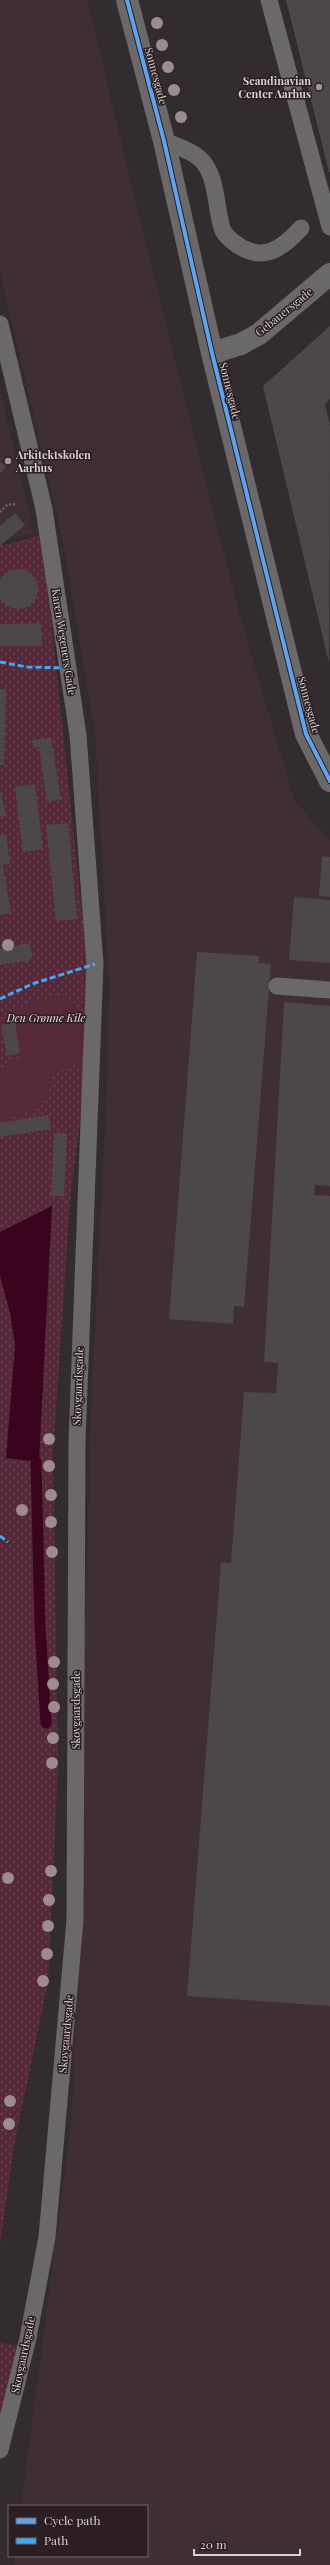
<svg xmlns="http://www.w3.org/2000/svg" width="330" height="2565" viewBox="0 0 330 2565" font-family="'Playfair Display',serif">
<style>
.built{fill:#3f2e33}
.park{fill:url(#park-dots)}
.pitch{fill:#552939}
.water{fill:#3a041e}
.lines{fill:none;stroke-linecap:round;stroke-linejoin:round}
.stream{stroke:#3a041e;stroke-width:11}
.building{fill:#4c4749}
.path{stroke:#676364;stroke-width:2.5;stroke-dasharray:2 2;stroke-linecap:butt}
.lane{stroke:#6b6869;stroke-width:17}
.street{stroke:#6b6869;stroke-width:22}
.quiet{stroke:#3fa9f5;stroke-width:3;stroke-dasharray:6 3;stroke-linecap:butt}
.cycleway-casing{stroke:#2b1f23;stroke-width:6}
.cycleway{stroke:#60a3ed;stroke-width:4}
.tree{fill:#9c8b90}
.poi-dot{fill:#9e9799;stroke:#2b1f23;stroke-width:1.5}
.labels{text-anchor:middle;stroke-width:3;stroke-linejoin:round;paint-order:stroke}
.street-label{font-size:11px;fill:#d8d0d2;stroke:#2b1f23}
.poi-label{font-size:11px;font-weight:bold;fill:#d8d0d2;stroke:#2b1f23;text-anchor:end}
.park-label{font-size:11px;font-style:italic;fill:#f2d9e0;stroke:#2b1f23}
</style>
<defs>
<pattern id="park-dots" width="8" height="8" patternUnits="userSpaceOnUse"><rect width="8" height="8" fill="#552939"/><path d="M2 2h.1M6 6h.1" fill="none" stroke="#6d4755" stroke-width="1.8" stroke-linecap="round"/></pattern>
</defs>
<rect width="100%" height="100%" fill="#322c2e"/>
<!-- built -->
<g class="built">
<polygon points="0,0 87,0 174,358 243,626 294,799 330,841 330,2565 14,2565 15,2556 147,2556 147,2506 21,2506 72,2116 91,1410 107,1084 109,983 95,734 64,547 0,272"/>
<polygon points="0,389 34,533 0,541"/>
</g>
<!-- park -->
<g class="park">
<polygon points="42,535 93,1015 70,1202 53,1454 58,1767 48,1983 15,2140 0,2245 0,546"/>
<polygon points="0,2342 18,2346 0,2417"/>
</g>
<!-- pitch -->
<path class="pitch" d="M57,995L73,1000L86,1019L81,1062L51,1074C52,1106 29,1116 0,1119V1069L23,1056L20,1053L14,1020L16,1010C28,1001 43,1001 57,995Z"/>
<!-- water -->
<polygon class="water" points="52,1206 39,1462 6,1458 15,1345 10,1313 0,1276 0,1232"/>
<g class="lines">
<!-- stream -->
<polyline class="stream" points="36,1462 40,1627 46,1723"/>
</g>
<!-- building -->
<g class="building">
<polygon points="286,0 330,0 330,172 329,172"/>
<polygon points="330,326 330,399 325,404 330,426 329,663 263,386"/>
<polygon points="0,462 6,466 0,474"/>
<polygon points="15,513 25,525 0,546 0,526"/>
<circle cx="18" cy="589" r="20"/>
<polygon points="41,623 42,646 0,646 0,624"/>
<polygon points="0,689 6,689 4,765 0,765"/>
<polygon points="51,738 61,800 47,802 39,747 33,748 32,740"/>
<polygon points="35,784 43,849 23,852 15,787"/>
<polygon points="0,788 6,816 0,817"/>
<polygon points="68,823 77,919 56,921 46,825"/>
<polygon points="6,834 10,864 0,865 0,835"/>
<polygon points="322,856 330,857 330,897 319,896"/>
<polygon points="3,867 11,913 0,915 0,868"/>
<polygon points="294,897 330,900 330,963 289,960"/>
<polygon points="29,943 33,956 27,964 23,961 0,965 0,949"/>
<polygon points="197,952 259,956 259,963 271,964 244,1307 234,1306 233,1324 169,1319"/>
<polygon points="284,1002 330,1006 330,1186 315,1185 314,1195 330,1196 330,2006 187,1996 221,1562 231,1563 244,1392 276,1393 278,1363 264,1362"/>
<polygon points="15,1022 20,1053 7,1056 1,1025"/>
<polygon points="48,1115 51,1129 0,1137 0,1123"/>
<polygon points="54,1133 67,1133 64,1196 51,1196"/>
</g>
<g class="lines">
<!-- path -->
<polyline class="path" points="0,512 7,505 16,504"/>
<!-- lane -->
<g class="lane">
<polyline points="269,0 330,227"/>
<path d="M164,141C178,147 198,152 206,166C217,183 216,209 222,228C224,235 231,240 236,244C263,263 282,249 301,228"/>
<polyline points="0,324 44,509 78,735 95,964 77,1441 75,1920 47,2237 28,2338 0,2450"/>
<polyline points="277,986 330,990"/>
</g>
<!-- street -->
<g class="street">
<polyline points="127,0 164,141 212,353 306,734 330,781"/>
<polyline points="212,353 241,344 259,334 330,274"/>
</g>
<!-- quiet -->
<g class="quiet">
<polyline points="0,662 27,667 68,668"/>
<polyline points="0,999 32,984 95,964"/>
<polyline points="0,1536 8,1542"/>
</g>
<defs>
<polyline id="cycleway" points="127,0 164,141 212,353 306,734 330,781"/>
</defs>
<!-- cycleway casing -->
<use href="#cycleway" class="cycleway-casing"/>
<!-- cycleway -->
<use href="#cycleway" class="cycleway"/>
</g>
<!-- trees -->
<g class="tree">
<circle cx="157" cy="23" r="6"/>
<circle cx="162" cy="45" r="6"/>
<circle cx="168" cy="67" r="6"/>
<circle cx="174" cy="90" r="6"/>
<circle cx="181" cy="117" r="6"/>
<circle cx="8" cy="945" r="6"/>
<circle cx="49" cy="1439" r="6"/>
<circle cx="49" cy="1466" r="6"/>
<circle cx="51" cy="1495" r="6"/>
<circle cx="22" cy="1510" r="6"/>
<circle cx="51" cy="1522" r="6"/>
<circle cx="52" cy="1552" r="6"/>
<circle cx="54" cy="1662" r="6"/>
<circle cx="53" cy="1684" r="6"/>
<circle cx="54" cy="1707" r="6"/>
<circle cx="53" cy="1738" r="6"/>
<circle cx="52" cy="1763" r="6"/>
<circle cx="51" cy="1871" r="6"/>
<circle cx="8" cy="1878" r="6"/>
<circle cx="49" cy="1900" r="6"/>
<circle cx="48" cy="1926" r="6"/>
<circle cx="47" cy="1954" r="6"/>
<circle cx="43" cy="1981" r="6"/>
<circle cx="10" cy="2101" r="6"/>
<circle cx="9" cy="2124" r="6"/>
</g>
<!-- markers -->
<g class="poi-dot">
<circle cx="319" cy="87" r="4"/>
<circle cx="8" cy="461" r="4"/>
</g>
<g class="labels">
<!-- street labels -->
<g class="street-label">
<text transform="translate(156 76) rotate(75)" y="4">Sonnesgade</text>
<text transform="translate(284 312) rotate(-39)" y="4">Gebauersgade</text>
<text transform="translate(230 391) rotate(76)" y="4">Sonnesgade</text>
<text transform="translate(64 642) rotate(81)" y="4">Karen Wegeners Gade</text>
<text transform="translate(309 705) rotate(75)" y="4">Sonnesgade</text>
<text transform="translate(78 1386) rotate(-88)" y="4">Skovgaardsgade</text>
<text transform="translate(76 1710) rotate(-90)" y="4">Skovgaardsgade</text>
<text transform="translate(66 2034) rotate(-85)" y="4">Skovgaardsgade</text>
<text transform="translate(23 2355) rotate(-78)" y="4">Skovgaardsgade</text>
</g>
<!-- poi labels -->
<g class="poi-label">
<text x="311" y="85">Scandinavian<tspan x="311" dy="13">Center Aarhus</tspan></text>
<text x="16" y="459" text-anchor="start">Arkitektskolen<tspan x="16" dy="13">Aarhus</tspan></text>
</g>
<!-- park labels -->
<g class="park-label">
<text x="46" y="1022">Den Grønne Kile</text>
</g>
</g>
<!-- legend -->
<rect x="8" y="2505" width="140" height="52" fill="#2b1f23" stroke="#706669"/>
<rect x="16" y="2518" width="20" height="6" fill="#60a3ed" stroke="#706669"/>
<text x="44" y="2525" font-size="12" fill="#d8d0d2">Cycle path</text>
<rect x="16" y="2538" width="20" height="6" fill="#3fa9f5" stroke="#706669"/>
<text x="44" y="2545" font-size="12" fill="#d8d0d2">Path</text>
<!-- scale -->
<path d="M194 2549v6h106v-6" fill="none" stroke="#d8d0d2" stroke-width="2"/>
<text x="200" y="2549" font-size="12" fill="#d8d0d2" stroke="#2b1f23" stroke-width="3" paint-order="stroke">20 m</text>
</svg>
